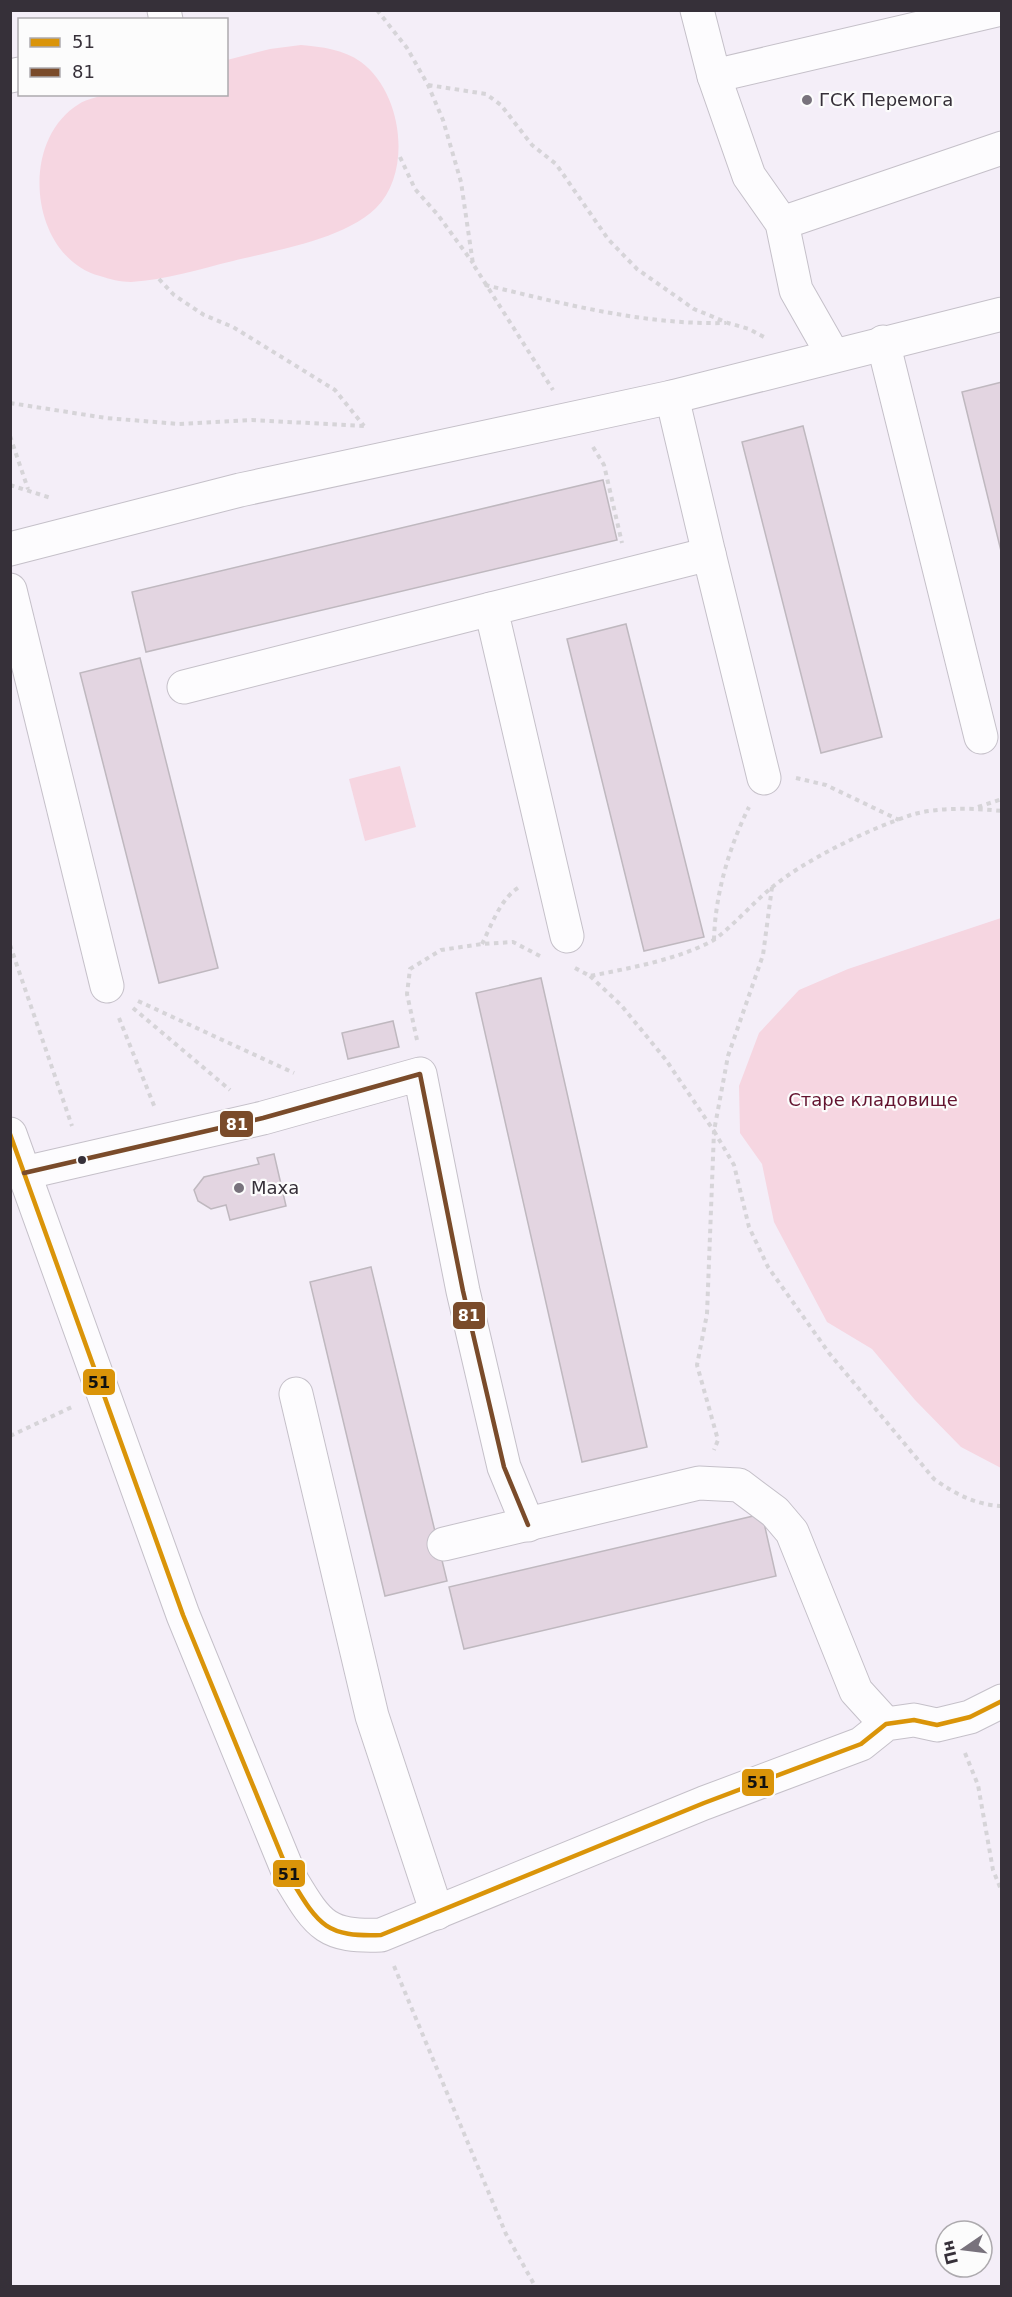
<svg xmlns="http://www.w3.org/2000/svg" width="1012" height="2297" viewBox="0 0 1012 2297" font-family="'DejaVu Sans',sans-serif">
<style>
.green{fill:#f6d6e1}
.building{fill:#e3d5e1;stroke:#bfb8bf;stroke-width:1.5}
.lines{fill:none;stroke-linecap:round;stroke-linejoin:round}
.minor-casing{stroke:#c5c0c9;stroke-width:35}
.path{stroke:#d6d4d8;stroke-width:4;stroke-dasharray:4.5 4.5;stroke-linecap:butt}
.minor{stroke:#fdfcfe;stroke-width:33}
.bus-1-casing{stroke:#fcfcfc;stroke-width:9}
.bus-2-casing{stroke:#fcfcfc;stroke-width:9}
.bus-1{stroke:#da9409;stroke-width:4.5}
.bus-2{stroke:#7a4b2a;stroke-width:4.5}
.poi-dot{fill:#78727c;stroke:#fcfcfc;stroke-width:2}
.bus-dot{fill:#363039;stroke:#fcfcfc;stroke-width:2}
.labels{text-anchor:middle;stroke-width:4.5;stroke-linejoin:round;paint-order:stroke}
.poi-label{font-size:18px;fill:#363039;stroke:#fcfcfc;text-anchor:start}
.park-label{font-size:18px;fill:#63132f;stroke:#fcfcfc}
.line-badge{stroke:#fcfcfc;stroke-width:2}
.badge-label{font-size:16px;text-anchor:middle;font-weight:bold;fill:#fff}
.pale-badge-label{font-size:16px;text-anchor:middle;font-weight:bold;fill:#111}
</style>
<rect width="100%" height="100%" fill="#f4eef8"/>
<!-- green -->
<g class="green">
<path d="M301,45C322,47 343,49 361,62C402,92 413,171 376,208C343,240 276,250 233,261C199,269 166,280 131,282C121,282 109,279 100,276C31,258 17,142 79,104C107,86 191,94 226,94L227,60L270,49Z"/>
<polygon points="400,766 416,827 365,841 349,779"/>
<polygon points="1001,918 1002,918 1001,1468 961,1447 915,1400 872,1349 827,1322 774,1222 762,1164 740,1133 739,1086 759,1033 799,990 848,969"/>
</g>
<!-- building -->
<g class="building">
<polygon points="1002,382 1002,555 962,392"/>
<polygon points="803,426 882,737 821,753 742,442"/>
<polygon points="603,480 617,540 146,652 132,592"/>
<polygon points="626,624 704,937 644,951 567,639"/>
<polygon points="140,658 218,968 159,983 80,673"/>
<polygon points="541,978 647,1447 582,1462 476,993"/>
<polygon points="393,1021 399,1047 348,1059 342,1033"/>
<polygon points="274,1154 286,1206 230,1220 226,1205 211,1209 198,1201 194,1190 204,1177 259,1164 257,1158"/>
<polygon points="371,1267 447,1581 385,1596 310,1282"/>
<polygon points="762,1514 776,1576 464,1649 449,1587"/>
</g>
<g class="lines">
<defs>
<g id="minor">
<polyline points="164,10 166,20"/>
<polyline points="697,10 714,76 749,176 782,223 796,290 833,355"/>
<polyline points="10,76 20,74"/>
<polyline points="714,76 997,10"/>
<polyline points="782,223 1002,148"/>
<polyline points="883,342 981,737"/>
<polyline points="10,549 240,490 672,397 1002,314"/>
<polyline points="709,554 764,778"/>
<polyline points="10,590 107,986"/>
<polyline points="184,687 491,609"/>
<polyline points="567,936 491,609 709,554 672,397"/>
<path d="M10,1134L183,1615L292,1881C319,1926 327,1937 381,1935L704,1803L861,1744L886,1724L914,1720L937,1725L970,1717L1002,1701"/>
<polyline points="24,1173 263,1118 420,1074 463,1291 504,1467 528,1525"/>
<polyline points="296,1394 372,1716 437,1913"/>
<polyline points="444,1544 699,1483 739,1485 775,1512 792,1532 856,1691 886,1724"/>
</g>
</defs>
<!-- minor casing -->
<use href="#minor" class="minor-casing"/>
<!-- path -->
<g class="path">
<polyline points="377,10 407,48 428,85 443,120 461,182 473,264 553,390"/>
<polyline points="428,85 486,94 501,105 532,145 556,164 608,239 637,269 694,309 728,323 749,329 764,337"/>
<polyline points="400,157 415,189 438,215 473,263"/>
<polyline points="159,279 174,295 204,315 233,327 335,390 364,426"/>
<path d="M485,285C565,304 643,325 726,323"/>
<polyline points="10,403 106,418 179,424 252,420 364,426"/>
<polyline points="10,436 28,489"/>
<polyline points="593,447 604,465 622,543"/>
<polyline points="10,485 51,498"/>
<polyline points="796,778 826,785 899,820"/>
<polyline points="978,807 1002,799"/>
<path d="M772,887L763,955L728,1056L714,1131L734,1165L749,1227L768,1267L829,1353L934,1479C955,1494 976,1505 1002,1506"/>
<path d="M714,940C715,895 729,847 749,807"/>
<path d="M482,944C492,924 501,897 521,886"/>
<polyline points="10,945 72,1126"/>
<path d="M575,968L590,976C630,968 676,960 712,941C727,932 754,902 770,889C804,860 869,829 911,815C937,807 975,808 1002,811"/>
<polyline points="590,976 621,1005 666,1060 714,1131 707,1314 697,1365 718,1440 714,1450"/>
<polyline points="138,1001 294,1073"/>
<polyline points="133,1008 230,1090"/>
<polyline points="119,1018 155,1108"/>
<polyline points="417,1040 407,994 410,969 441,950 482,944 513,942 540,956"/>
<polyline points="10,1436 72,1407"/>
<polyline points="965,1753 978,1785 993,1870 1002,1892"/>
<polyline points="394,1966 506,2234 535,2286"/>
</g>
<!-- minor -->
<use href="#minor" class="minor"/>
<defs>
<path id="bus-1" d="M10,1134L183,1615L292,1881C319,1926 327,1937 381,1935L704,1803L861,1744L886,1724L914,1720L937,1725L970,1717L1002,1701"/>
<polyline id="bus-2" points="24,1173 263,1118 420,1074 463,1291 504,1467 528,1525"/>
</defs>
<!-- bus-1 casing -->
<use href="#bus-1" class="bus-1-casing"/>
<!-- bus-2 casing -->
<use href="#bus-2" class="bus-2-casing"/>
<!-- bus-1 -->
<use href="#bus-1" class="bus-1"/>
<!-- bus-2 -->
<use href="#bus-2" class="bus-2"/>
</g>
<!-- markers -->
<g class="poi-dot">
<circle cx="807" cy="100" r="6"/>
<circle cx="239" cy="1188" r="6"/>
</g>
<circle class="bus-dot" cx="82" cy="1160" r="5"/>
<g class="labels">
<!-- poi labels -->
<g class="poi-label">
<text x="819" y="106">ГСК Перемога</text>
<text x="251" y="1194">Маха</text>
</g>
<!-- park labels -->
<g class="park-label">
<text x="873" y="1106">Старе кладовище</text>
</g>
</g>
<g class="line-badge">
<rect x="219" y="1110" width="35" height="28" rx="6" fill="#7a4b2a"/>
<rect x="452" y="1301" width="34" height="29" rx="6" fill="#7a4b2a"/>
<rect x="82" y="1368" width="34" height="28" rx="6" fill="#da9409"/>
<rect x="741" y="1768" width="34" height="29" rx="6" fill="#da9409"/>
<rect x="272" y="1859" width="34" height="29" rx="6" fill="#da9409"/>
</g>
<g class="badge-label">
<text x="237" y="1130">81</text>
<text x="469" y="1321">81</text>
</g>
<g class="pale-badge-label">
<text x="99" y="1388">51</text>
<text x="758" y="1788">51</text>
<text x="289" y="1880">51</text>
</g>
<!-- border -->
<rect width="1012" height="2297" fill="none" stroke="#363039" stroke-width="24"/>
<!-- legend -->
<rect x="18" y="18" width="210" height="78" fill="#fcfcfc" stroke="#adaaae" stroke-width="1.5"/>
<rect x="30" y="38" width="30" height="9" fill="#da9409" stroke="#adaaae" stroke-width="1.5"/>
<text x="72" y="48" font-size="18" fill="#363039">51</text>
<rect x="30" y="68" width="30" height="9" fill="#7a4b2a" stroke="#adaaae" stroke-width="1.5"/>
<text x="72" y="78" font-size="18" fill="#363039">81</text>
<!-- north arrow -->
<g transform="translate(964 2249) rotate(256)"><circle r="28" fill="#fcfcfc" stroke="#adaaae" stroke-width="1.5"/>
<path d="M0-4.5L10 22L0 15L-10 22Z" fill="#78727c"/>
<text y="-9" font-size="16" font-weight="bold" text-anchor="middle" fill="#363039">Пн</text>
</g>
</svg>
